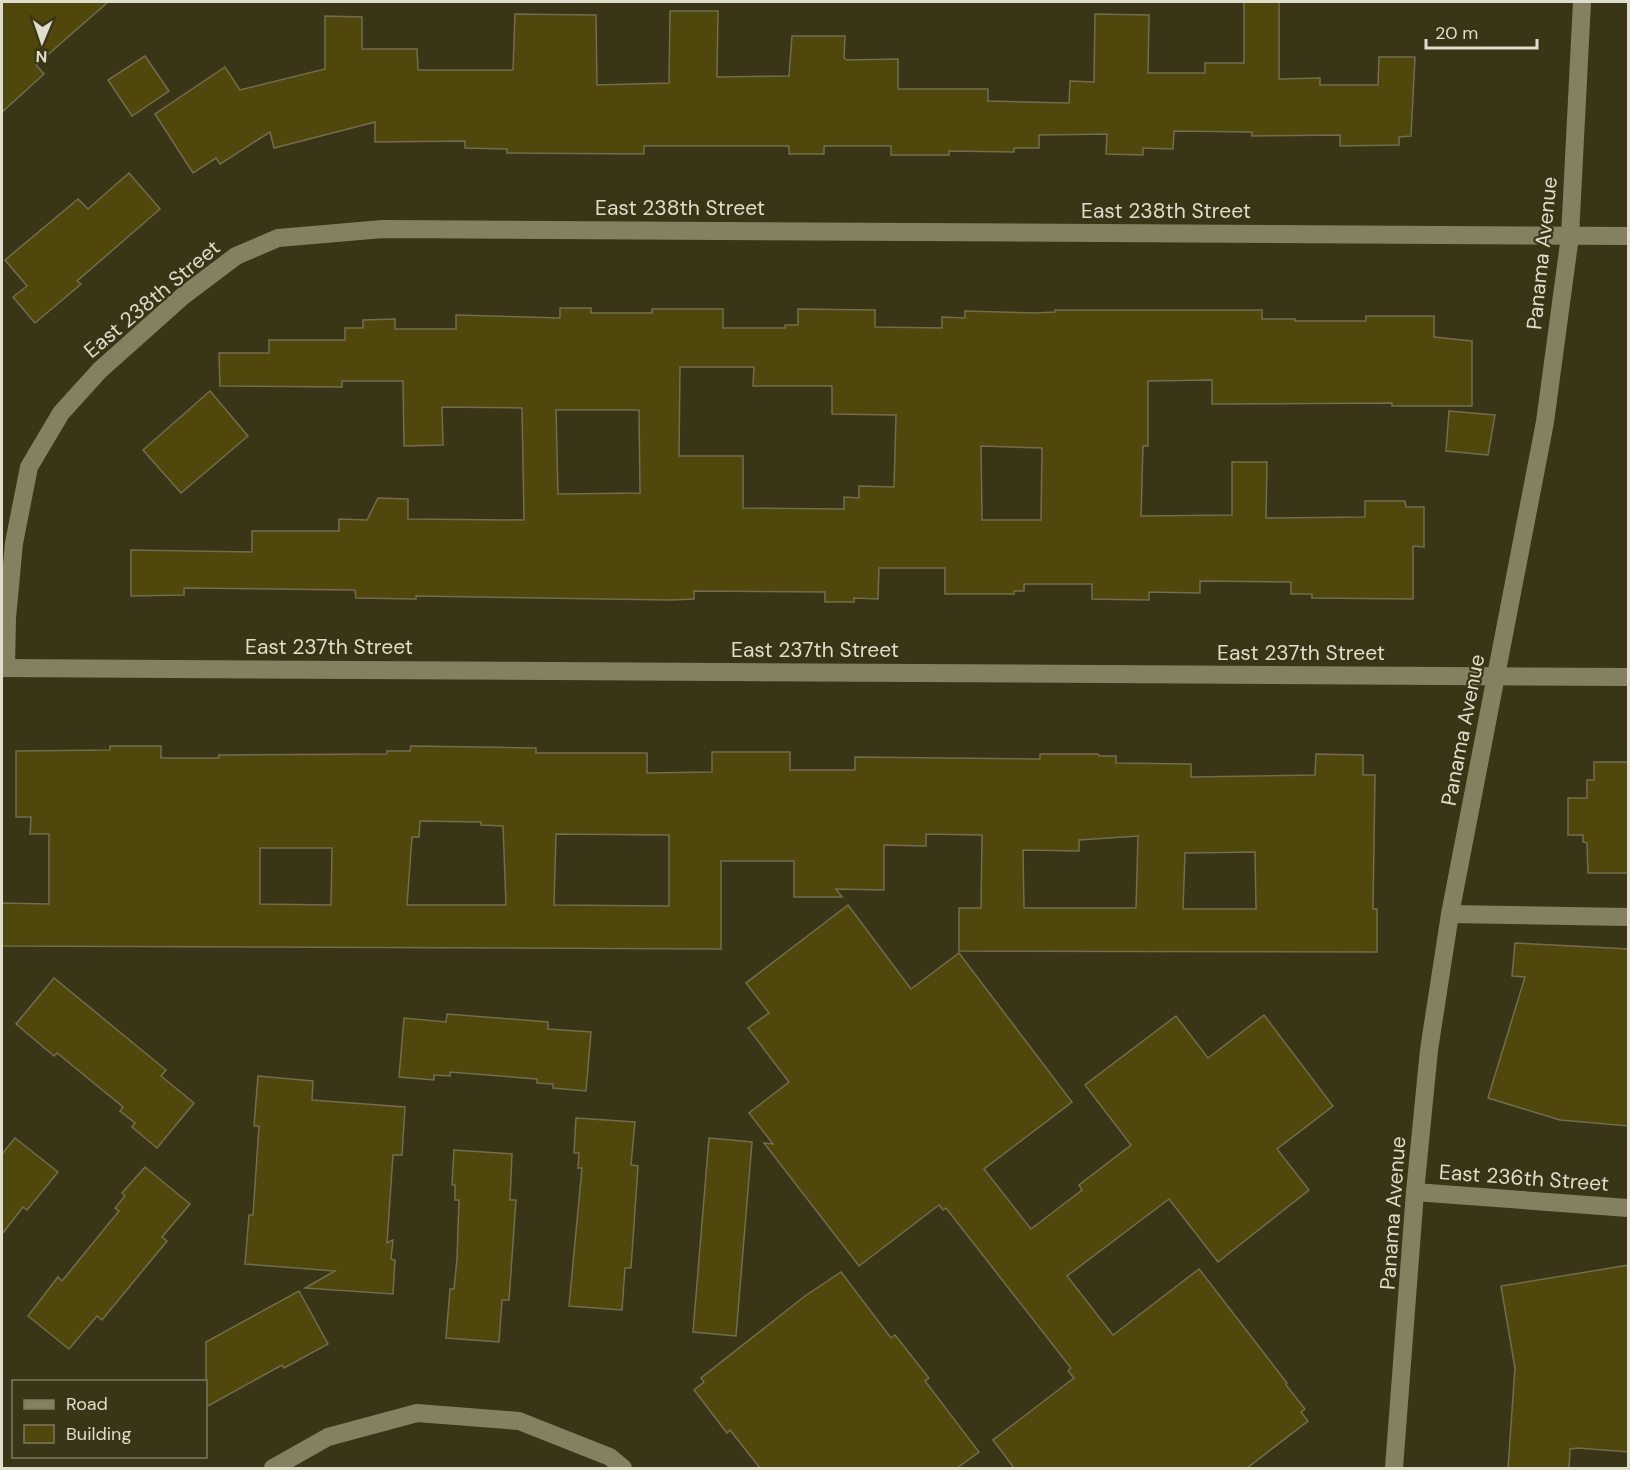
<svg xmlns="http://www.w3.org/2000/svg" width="1630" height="1470" viewBox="0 0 1630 1470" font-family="'DM Sans',sans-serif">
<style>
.building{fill:#4f470b;stroke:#716d4d;stroke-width:1.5;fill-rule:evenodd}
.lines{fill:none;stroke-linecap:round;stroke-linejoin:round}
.minor{stroke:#858160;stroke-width:18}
.labels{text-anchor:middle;stroke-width:4.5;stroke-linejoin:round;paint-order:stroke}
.street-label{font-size:21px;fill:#dfddcb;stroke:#3a3517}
</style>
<rect width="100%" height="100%" fill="#3a3517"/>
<!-- building -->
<g class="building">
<polygon points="2,2 108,2 36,65 44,74 2,112"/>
<polygon points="1244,2 1279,2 1279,79 1320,78 1320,85 1378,85 1379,57 1415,57 1411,136 1399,137 1399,145 1340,146 1340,135 1252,136 1252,132 1174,131 1173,149 1143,148 1143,155 1106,154 1107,134 1039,135 1039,148 1014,148 1014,152 949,151 949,155 891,155 891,146 824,146 824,154 789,154 789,146 644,146 644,154 507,153 507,149 465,148 465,141 375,142 375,122 274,148 270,132 220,164 216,158 193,173 155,114 225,67 240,90 325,69 325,16 362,17 362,49 417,49 418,70 513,70 515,14 596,15 597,85 669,83 670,11 718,11 717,77 789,76 792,36 845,36 844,58 847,60 898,59 898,89 988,89 988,101 1069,103 1070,81 1094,82 1095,14 1149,15 1148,73 1205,73 1205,63 1244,63"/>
<polygon points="145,56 169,91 132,116 108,80"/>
<polygon points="129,173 160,209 77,281 81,284 35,323 13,297 27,286 5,260 78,199 88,209"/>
<path d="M560,308H591V313H652V309H723V328H785V325H798V309L875,310V327L942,328V317L965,318V311L1034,313L1055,312V310H1262V319H1295V321H1366V316H1434V337L1472,341V406H1392V403L1212,404V380L1148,381V446H1143L1141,516L1232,515V462H1267L1266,518L1365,517V501H1405L1406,507H1424V547L1413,546V599L1312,598V594H1291V582L1200,581V593L1149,592V600L1092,599V584H1024V591H1014V594H945V568H879L878,599L854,598V602H825V592L694,591V599L671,600L416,596V599L356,598L355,590L184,588V595L131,596V550L252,552V531H339V519L367,520L378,498L408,499V519L524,520L522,408L442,407L443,445L404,446L403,381H342V387L220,386L219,353H269V340H345V328H363V320L395,319V329H456V315L560,318ZM680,367H754L753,386H832V414L896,415L894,487L859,486V498L844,497V509L743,508V456H679ZM556,410H639L640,493L558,494ZM981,446L1042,448L1041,520H982Z"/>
<polygon points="210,391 248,436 181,493 143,450"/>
<polygon points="1449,411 1495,415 1488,455 1446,451"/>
<path d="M110,746H161V758H219V755L387,754V751H410L411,746L536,748V753H647V773L712,772V752H790V770H855V757L1040,759V754H1098L1099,756H1116V763L1191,764V777L1315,775L1316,754L1363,755V775H1375L1373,909H1377V952L959,951V908H981L982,835L926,834V846L884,845V890L836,889L842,897H794V861H721V949L2,946V903L49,904V834H30L31,817H16V751L110,750ZM420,821L481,822V825L503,826L506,905H407L412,837H419ZM556,834L669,835V906L554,905ZM1138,836L1136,908H1024L1023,850L1079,851V840ZM260,848H332L331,905L260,904ZM1255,852L1256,909H1183L1185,853Z"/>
<polygon points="1594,762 1629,762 1629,873 1588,873 1587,843 1583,842 1583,835 1568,835 1568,798 1587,798 1587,780 1594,780"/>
<polygon points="848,905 911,989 959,953 1072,1102 984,1169 1031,1229 1082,1190 1079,1185 1131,1145 1085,1085 1176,1016 1208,1058 1264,1015 1333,1106 1277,1149 1309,1190 1218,1262 1169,1199 1067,1276 1113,1335 1199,1269 1287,1383 1286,1385 1305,1409 1301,1412 1308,1421 1247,1468 1014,1468 993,1440 1074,1378 1068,1371 1071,1368 946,1208 943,1210 939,1205 859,1266 764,1143 773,1144 749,1113 789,1082 748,1028 769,1013 746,983"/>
<polygon points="1515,943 1629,949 1629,1126 1560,1120 1488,1098 1525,977 1512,976"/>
<polygon points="54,978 166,1070 161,1076 194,1103 157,1148 132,1127 135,1123 120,1111 123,1107 57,1053 54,1056 16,1024"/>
<polygon points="447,1014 548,1022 548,1029 591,1032 586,1091 553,1088 553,1084 537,1083 537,1079 450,1072 450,1076 434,1075 434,1080 399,1077 404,1018 446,1022"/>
<polygon points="258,1076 313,1081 312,1100 405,1107 402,1155 393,1155 387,1243 393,1240 391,1259 395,1260 393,1294 305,1288 335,1271 245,1264 249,1215 253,1215 259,1126 254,1126"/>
<polygon points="576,1118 635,1122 631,1165 638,1166 631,1268 625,1268 622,1310 569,1306 582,1168 578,1168 579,1153 574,1153"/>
<polygon points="15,1138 58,1172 27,1210 23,1207 2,1234 2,1154"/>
<polygon points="709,1138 752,1142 736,1336 693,1332"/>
<polygon points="454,1150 512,1154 510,1200 516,1200 509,1300 502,1300 499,1342 446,1338 450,1289 454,1289 457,1259 459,1200 455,1200 455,1185 452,1185"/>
<polygon points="145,1167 190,1204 162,1237 167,1241 102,1320 97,1316 69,1349 28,1316 58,1277 62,1281 119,1211 115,1208 125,1196 122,1193"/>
<polygon points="1629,1265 1629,1452 1578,1448 1570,1449 1569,1468 1508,1468 1515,1368 1501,1286"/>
<polygon points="841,1272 891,1338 895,1335 929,1378 925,1381 979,1452 957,1468 760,1468 730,1430 727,1433 694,1390 704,1382 701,1378 805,1296"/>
<polygon points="299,1291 328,1344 284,1368 282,1365 206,1407 206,1342"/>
</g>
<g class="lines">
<!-- minor -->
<g class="minor">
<polyline points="2,668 1628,677"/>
<polyline points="6,668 7,618 14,543 29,467 61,413 100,370 183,296 236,256 278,238 383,229 1628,236"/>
<polyline points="1450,914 1628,917"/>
<polyline points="1415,1192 1628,1208"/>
<polyline points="273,1468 328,1437 417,1413 519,1421 610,1457 623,1468"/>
<polyline points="1394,1468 1415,1192 1429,1050 1450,914 1545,422 1570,236 1582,2"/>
</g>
</g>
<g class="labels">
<!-- street labels -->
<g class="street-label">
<text x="680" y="215">East 238th Street</text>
<text x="1166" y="218">East 238th Street</text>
<text transform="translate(1542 253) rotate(-84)" y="7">Panama Avenue</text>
<text transform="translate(152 299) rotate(-40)" y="7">East 238th Street</text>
<text x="329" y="654">East 237th Street</text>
<text x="815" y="657">East 237th Street</text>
<text x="1301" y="660">East 237th Street</text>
<text transform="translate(1463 730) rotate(-79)" y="7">Panama Avenue</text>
<text transform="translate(1524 1178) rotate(4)" y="7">East 236th Street</text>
<text transform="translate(1393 1213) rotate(-86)" y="7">Panama Avenue</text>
</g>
</g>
<!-- border -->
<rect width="1630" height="1470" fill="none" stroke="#dfddcb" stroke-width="6"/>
<!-- legend -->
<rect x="12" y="1380" width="195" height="78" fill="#3a3517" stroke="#7c785f" stroke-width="1.5"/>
<rect x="24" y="1400" width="30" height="9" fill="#858160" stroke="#7c785f" stroke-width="1.5"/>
<text x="66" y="1410" font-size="18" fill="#dfddcb">Road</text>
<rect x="24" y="1425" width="30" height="18" fill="#4f470b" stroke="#7c785f" stroke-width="1.5"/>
<text x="66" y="1440" font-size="18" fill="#dfddcb">Building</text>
<!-- north arrow -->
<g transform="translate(42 42) rotate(182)" stroke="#3a3517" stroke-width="4.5" paint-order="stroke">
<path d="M0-4.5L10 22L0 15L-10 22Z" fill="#dfddcb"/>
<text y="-9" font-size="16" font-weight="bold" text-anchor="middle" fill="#dfddcb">N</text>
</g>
<!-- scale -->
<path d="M1426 39v9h111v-9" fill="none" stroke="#dfddcb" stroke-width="3"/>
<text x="1435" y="39" font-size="18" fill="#dfddcb" stroke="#3a3517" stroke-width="4.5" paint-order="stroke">20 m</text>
</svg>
